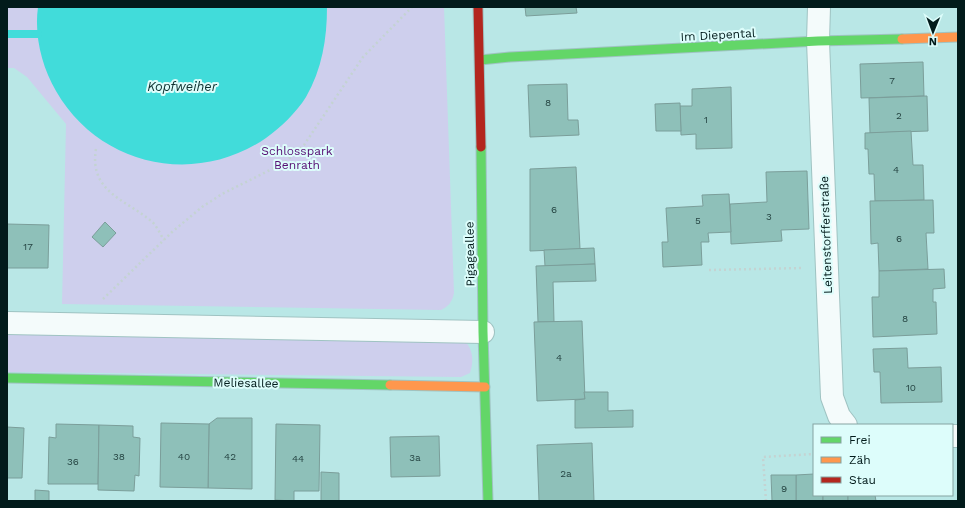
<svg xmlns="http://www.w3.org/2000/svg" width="965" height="508" viewBox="0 0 965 508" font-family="'Work Sans',sans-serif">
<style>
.green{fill:#cecfed}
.water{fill:#41dcda}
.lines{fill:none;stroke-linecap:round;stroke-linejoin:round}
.stream{stroke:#41dcda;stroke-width:8}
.building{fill:#8ec0b9;stroke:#7b9e9a}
.street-casing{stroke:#9fc3c2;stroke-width:24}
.fast-casing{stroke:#9fc3c2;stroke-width:11}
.slow-casing{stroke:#9fc3c2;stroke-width:11}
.jam-casing{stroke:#9fc3c2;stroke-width:11}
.path{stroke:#c4d3d2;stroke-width:2.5;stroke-dasharray:2 3;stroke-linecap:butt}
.street{stroke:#f4fbfb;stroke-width:22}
.fast{stroke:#63d668;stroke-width:9}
.slow{stroke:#ff974d;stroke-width:9}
.jam{stroke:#b3261e;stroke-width:9}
.labels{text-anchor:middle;stroke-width:4;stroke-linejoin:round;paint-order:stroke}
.number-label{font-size:10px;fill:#254442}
.street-label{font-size:12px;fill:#021b1b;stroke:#ddfdfb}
.park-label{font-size:12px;fill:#570f74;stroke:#ddfdfb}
.water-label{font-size:13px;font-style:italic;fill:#0d302f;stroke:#ddfdfb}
</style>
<rect width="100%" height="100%" fill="#b9e7e6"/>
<!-- green -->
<g class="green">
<path d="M7,7H444L454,293C452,302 449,306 441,310L62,304L66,124L27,77L14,68H7Z"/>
<path d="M7,332L465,341C473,350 474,361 470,373L461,377L7,372Z"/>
</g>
<!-- water -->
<path class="water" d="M38,7H327C327,39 322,69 306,97C296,113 281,127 266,138C195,187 99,166 56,91C42,67 34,36 38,7Z"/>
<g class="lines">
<!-- stream -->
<polyline class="stream" points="7,34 38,34"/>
</g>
<!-- building -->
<g class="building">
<polygon points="525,7 576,7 577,13 526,16"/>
<polygon points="923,62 924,96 861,98 860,64"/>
<polygon points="567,84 568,120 578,120 579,135 530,137 528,85"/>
<polygon points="731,87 732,148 696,149 696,134 681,135 680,106 692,106 692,89"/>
<polygon points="927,96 928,131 870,133 869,98"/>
<polygon points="680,103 681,131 656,131 655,104"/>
<polygon points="911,131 913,165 923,165 924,200 875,201 874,174 869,174 868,149 865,149 865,133"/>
<polygon points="576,167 580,249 530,251 530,169"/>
<polygon points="807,171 809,229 781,230 782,241 731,244 730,204 767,202 766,172"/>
<polygon points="729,194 731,232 708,233 709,242 701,242 702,265 663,267 662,242 668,242 666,208 703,206 702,195"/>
<polygon points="933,200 934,233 926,233 928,269 879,271 878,243 871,244 870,201"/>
<polygon points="105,222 116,233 103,247 92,237"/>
<polygon points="7,224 49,225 48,268 7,268"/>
<polygon points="594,248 595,264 545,266 544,250"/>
<polygon points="595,264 596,281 553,282 554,322 538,322 536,266"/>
<polygon points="944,269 945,288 933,289 933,302 936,302 937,334 873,337 872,297 879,297 879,271"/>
<polygon points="582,321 585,399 537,401 534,322"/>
<polygon points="907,348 908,368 941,367 942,402 881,403 880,372 874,372 873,349"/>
<polygon points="584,392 608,392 608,411 633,410 633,427 575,428 575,400 585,399"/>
<polygon points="217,418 252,418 252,489 208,488 209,424"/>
<polygon points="161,423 209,424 208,488 160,487"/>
<polygon points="56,424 99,425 98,484 48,484 49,437 56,438"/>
<polygon points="276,424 320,425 319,491 294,491 294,501 275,500"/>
<polygon points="99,425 133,426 133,437 140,438 139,476 135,475 134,491 98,490"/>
<polygon points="7,427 24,428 22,478 7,478"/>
<polygon points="439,436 440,476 391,477 390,437"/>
<polygon points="592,443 594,501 539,501 537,445"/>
<polygon points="321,472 339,473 339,501 321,501"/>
<polygon points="814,474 814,495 823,495 823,501 796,501 796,475"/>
<polygon points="771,475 796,475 796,501 772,501"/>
<polygon points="35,490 49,491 49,501 35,501"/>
<rect x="823" y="495" width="25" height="6"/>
<polygon points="848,495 875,495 876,501 848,501"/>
</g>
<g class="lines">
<defs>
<g id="street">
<polyline points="819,7 818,41 832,397 839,416 846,425"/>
<polyline points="7,323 483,332"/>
<polyline points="952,436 958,436"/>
</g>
<g id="fast">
<polyline points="480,60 510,57 818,41 902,39"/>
<polyline points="481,147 483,332 488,501"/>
<polyline points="7,378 390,385"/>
</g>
<g id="slow">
<polyline points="902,39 958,37"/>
<polyline points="390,385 485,387"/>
</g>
<polyline id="jam" points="478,7 481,147"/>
</defs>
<!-- street casing -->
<use href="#street" class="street-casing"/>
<!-- fast casing -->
<use href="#fast" class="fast-casing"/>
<!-- slow casing -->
<use href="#slow" class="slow-casing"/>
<!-- jam casing -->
<use href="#jam" class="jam-casing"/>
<!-- path -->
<g class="path">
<path d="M96,149C89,191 124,199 150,220C156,224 160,234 164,240"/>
<polyline points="709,270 802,268"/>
<polyline points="103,299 172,232 202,207 222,194 284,163 304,145 363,57 412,7"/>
<polyline points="766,501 763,457 814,454"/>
</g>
<!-- street -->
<use href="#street" class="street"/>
<!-- fast -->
<use href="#fast" class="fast"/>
<!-- slow -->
<use href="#slow" class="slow"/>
<!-- jam -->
<use href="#jam" class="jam"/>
</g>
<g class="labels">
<!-- number labels -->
<g class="number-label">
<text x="892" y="84">7</text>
<text x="548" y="106">8</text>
<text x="899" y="119">2</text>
<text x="706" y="123">1</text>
<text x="896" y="173">4</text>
<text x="554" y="213">6</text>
<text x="769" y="220">3</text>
<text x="698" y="224">5</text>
<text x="899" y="242">6</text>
<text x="28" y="250">17</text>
<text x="905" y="322">8</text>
<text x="559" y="361">4</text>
<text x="911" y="391">10</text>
<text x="119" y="460">38</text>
<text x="184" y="460">40</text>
<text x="230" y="460">42</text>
<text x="415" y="461">3a</text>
<text x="298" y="462">44</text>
<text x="73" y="465">36</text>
<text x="566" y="477">2a</text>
<text x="784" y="492">9</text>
</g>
<!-- street labels -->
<g class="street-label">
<text transform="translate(718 35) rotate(-3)" y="4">Im Diepental</text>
<text transform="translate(826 235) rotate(-92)" y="4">Leitenstorfferstraße</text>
<text transform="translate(470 254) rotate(-91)" y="4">Pigageallee</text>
<text transform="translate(246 383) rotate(1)" y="4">Meliesallee</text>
</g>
<!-- park labels -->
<g class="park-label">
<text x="297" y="155">Schlosspark<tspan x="297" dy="14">Benrath</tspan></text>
</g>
<!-- water labels -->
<g class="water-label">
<text x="182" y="91">Kopfweiher</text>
</g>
</g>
<!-- border -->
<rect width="965" height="508" fill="none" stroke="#021b1b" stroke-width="16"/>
<!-- legend -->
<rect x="813" y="424" width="140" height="72" fill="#ddfdfb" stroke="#85a3a1"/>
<rect x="821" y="437" width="20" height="6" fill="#63d668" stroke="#85a3a1"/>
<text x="849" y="444" font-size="12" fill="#021b1b">Frei</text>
<rect x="821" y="457" width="20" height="6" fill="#ff974d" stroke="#85a3a1"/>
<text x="849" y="464" font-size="12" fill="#021b1b">Zäh</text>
<rect x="821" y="477" width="20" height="6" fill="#b3261e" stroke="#85a3a1"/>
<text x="849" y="484" font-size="12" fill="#021b1b">Stau</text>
<!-- north arrow -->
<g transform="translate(933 32) rotate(181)" stroke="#ddfdfb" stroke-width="3" paint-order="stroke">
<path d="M0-3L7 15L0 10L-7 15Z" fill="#021b1b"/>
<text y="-6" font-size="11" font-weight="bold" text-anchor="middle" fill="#021b1b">N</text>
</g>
</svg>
